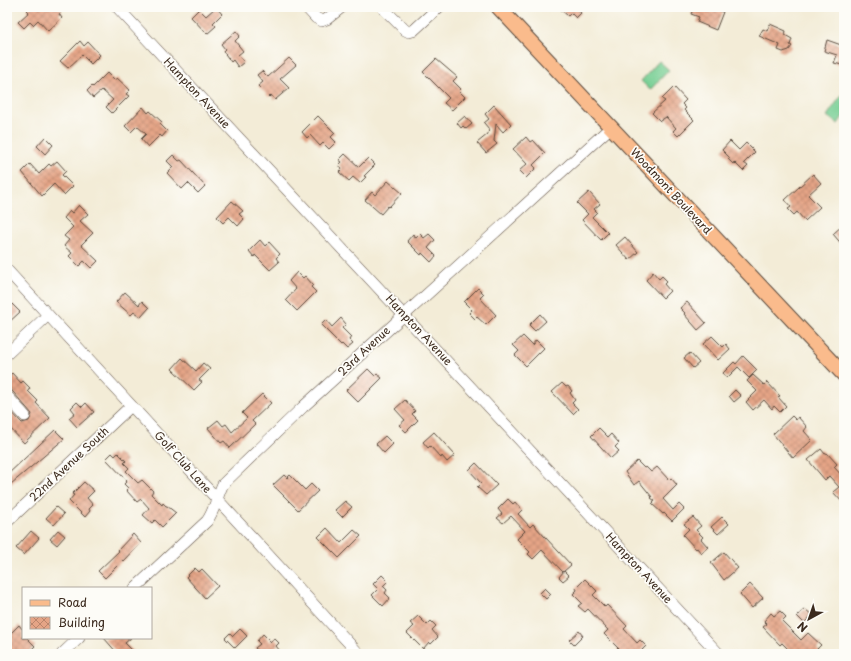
<svg xmlns="http://www.w3.org/2000/svg" width="851" height="661" viewBox="0 0 851 661" font-family="'Playpen Sans',sans-serif">
<style>
.green{fill:#78cf94;stroke:#5a7c59}
.building{fill:url(#building-cross-hatch)}
.lines{fill:none;stroke-linecap:round;stroke-linejoin:round}
.minor-casing{stroke:#57473a;stroke-width:12}
.major-casing{stroke:#57473a;stroke-width:16}
.minor{stroke:#fff;stroke-width:11}
.major{stroke:#fabb8c;stroke-width:14}
.labels{text-anchor:middle;stroke-width:3.5;stroke-linejoin:round;paint-order:stroke}
.street-label{font-size:11px;fill:#3b2a1e;stroke:#fdfcf7}
</style>
<defs>
<pattern id="building-cross-hatch" width="8" height="8" patternUnits="userSpaceOnUse"><rect width="8" height="8" fill="#e5a486"/><path d="M0 0l8 8M0 8l8-8" fill="none" stroke="#bb866d"/></pattern>
</defs>
<rect width="100%" height="100%" fill="#fdfcf7"/>
<filter id="ink" filterUnits="userSpaceOnUse"><feTurbulence type="fractalNoise" baseFrequency=".025" numOctaves="2"/><feDisplacementMap in="SourceGraphic" scale="8" xChannelSelector="R" yChannelSelector="G"/><feConvolveMatrix kernelMatrix="1 2 1 2 8 2 1 2 1" color-interpolation-filters="sRGB"/></filter>
<filter id="wash" filterUnits="userSpaceOnUse"><feTurbulence type="fractalNoise" baseFrequency=".012" numOctaves="4" result="noise"/><feDisplacementMap in="SourceGraphic" scale="16" xChannelSelector="R" yChannelSelector="G"/><feGaussianBlur stdDeviation="0.9" result="paint"/><feColorMatrix in="noise" values="0 0 0 0 0 0 0 0 0 0 0 0 0 0 0 0 0 1.4 0 .05"/><feComposite in="paint" operator="in"/></filter>
<g filter="url(#wash)">
<rect width="100%" height="100%" fill="#f3ecd7"/>
<!-- green -->
<g class="green">
<polygon points="659,61 669,70 650,90 641,81"/>
<polygon points="843,93 844,94 844,115 838,124 827,116"/>
</g>
<g id="blocks">
<!-- building -->
<g class="building">
<polygon points="30,7 59,7 62,11 59,14 62,18 48,31 38,20 33,25 30,22 24,28 18,22 29,12 27,10"/>
<polygon points="216,7 222,14 213,23 216,26 207,34 191,17 199,9 206,16"/>
<polygon points="558,7 576,7 581,13 576,18 571,13 568,16"/>
<polygon points="694,7 710,7 723,12 716,30 697,22 699,17 691,14"/>
<polygon points="770,24 786,31 785,35 792,39 790,45 792,46 789,50 783,52 778,50 780,45 759,36 763,29 767,31"/>
<polygon points="236,31 240,36 235,41 243,51 238,55 244,62 238,67 233,60 231,62 223,51 225,49 221,44"/>
<polygon points="827,40 844,46 844,59 842,65 834,63 837,55 824,51"/>
<polygon points="80,41 84,46 88,42 100,55 91,64 82,55 68,68 60,61"/>
<polygon points="289,58 296,65 280,79 289,88 275,100 271,95 269,97 258,86 263,82 257,75 262,71 268,77"/>
<polygon points="436,59 457,77 453,81 461,89 459,91 465,97 452,110 444,103 449,98 423,72"/>
<polygon points="107,73 114,80 117,78 130,90 126,94 129,96 112,113 106,107 113,100 102,90 93,98 87,91 92,86 93,87"/>
<polygon points="674,87 686,100 682,104 686,108 684,110 694,120 678,136 673,131 676,128 666,117 660,121 652,113 665,101 662,99"/>
<polygon points="494,105 511,124 503,132 496,124 494,141 497,144 486,153 477,143 488,134 489,129 484,123 489,119 485,114"/>
<polygon points="143,107 148,113 150,111 162,122 160,124 167,131 162,137 160,135 148,147 141,139 146,134 137,126 131,132 125,126"/>
<polygon points="318,116 335,133 331,137 336,142 329,149 323,143 320,146 310,135 307,138 302,132"/>
<polygon points="465,116 472,124 466,129 463,126 461,128 457,123"/>
<polygon points="45,137 53,145 45,154 37,146"/>
<polygon points="526,137 530,142 533,140 545,153 533,165 536,168 526,178 519,171 527,164 513,149"/>
<polygon points="730,141 739,150 746,143 755,152 744,163 748,166 743,171 734,162 733,164 728,159 730,158 722,150"/>
<polygon points="345,154 359,167 368,158 375,165 364,176 366,177 360,183 353,177 349,181 339,172 342,169 339,165 342,162 339,160"/>
<polygon points="173,155 179,161 181,160 205,186 198,193 188,183 182,189 167,173 173,167 167,161"/>
<polygon points="57,161 66,171 62,175 73,186 64,195 54,184 42,196 22,172 30,164 39,174 49,164 51,166"/>
<polygon points="813,174 821,183 808,195 820,207 805,221 797,212 794,215 788,209 791,207 785,200"/>
<polygon points="388,181 402,193 389,207 388,206 381,214 365,200 372,192 375,195"/>
<polygon points="589,192 600,204 594,209 597,212 592,217 608,233 601,240 582,220 588,214 577,203"/>
<polygon points="232,201 243,211 239,214 244,219 238,226 229,217 223,223 217,217"/>
<polygon points="79,205 88,214 80,221 93,233 81,245 98,261 91,268 84,261 79,266 69,256 72,253 64,246 69,240 64,236 73,227 64,218 70,211 72,213"/>
<polygon points="844,224 844,247 833,234"/>
<polygon points="413,234 416,238 420,234 424,238 429,234 435,240 428,248 436,256 431,262 422,253 421,255 407,241"/>
<polygon points="625,237 638,252 629,260 616,245"/>
<polygon points="260,240 265,246 269,242 280,254 276,258 279,262 270,270 255,255 254,257 249,251"/>
<polygon points="297,272 303,278 305,276 313,285 311,287 316,292 297,311 286,300 296,289 289,281"/>
<polygon points="653,272 659,279 662,276 667,281 664,284 670,291 663,298 646,280"/>
<polygon points="478,288 484,294 480,298 496,315 486,325 477,317 475,319 469,313 472,310 464,302"/>
<polygon points="125,292 139,305 142,301 149,308 141,317 134,312 131,315 116,302"/>
<polygon points="7,299 20,312 7,324"/>
<polygon points="687,302 706,323 698,330 684,314 685,313 680,308"/>
<polygon points="540,314 546,321 535,331 529,325"/>
<polygon points="341,318 346,324 342,328 351,337 349,340 353,344 347,349 342,344 341,345 321,325 326,320 332,327"/>
<polygon points="523,336 532,345 536,340 544,348 526,366 515,355 519,351 513,345"/>
<polygon points="712,336 723,347 726,344 730,349 718,360 703,344"/>
<polygon points="690,353 699,363 693,368 684,358"/>
<polygon points="743,356 757,370 749,378 738,367 727,378 723,373 734,362 736,364"/>
<polygon points="182,358 196,371 203,363 210,369 199,380 202,382 194,390 172,369"/>
<polygon points="368,369 375,376 377,374 382,378 358,402 346,390"/>
<polygon points="12,373 21,383 23,381 30,388 28,391 38,401 36,403 50,418 24,443 7,425 7,407 22,423 29,421 32,414 7,385 7,378"/>
<polygon points="753,375 764,385 767,382 780,396 778,397 786,406 780,412 774,406 772,409 764,400 753,410 746,402 757,391 747,381"/>
<polygon points="562,383 566,387 568,386 572,391 570,393 575,400 572,403 578,409 573,414 552,392"/>
<polygon points="735,390 741,396 734,402 729,396"/>
<polygon points="262,394 271,403 252,421 255,424 230,448 224,441 221,443 208,428 218,420 223,426 226,424 232,432 247,418 242,413"/>
<polygon points="405,400 415,411 412,414 418,420 406,432 399,425 405,420 395,409"/>
<polygon points="77,402 82,407 86,403 94,412 77,427 69,418 75,413 71,408"/>
<polygon points="792,416 796,420 798,417 807,427 804,431 812,440 793,458 773,434"/>
<polygon points="599,428 608,437 611,434 619,443 615,447 619,451 611,458 591,436"/>
<polygon points="55,430 64,439 11,484 7,480 7,475"/>
<polygon points="434,432 455,455 447,462 442,456 441,458 430,446 428,448 423,442"/>
<polygon points="385,436 393,444 384,453 376,444"/>
<polygon points="821,449 825,454 827,453 837,464 834,467 844,478 844,504 833,492 839,487 829,476 825,480 808,460"/>
<polygon points="112,453 115,456 118,453 126,461 124,463 129,468 126,471 138,483 142,480 153,491 151,494 162,505 163,503 166,506 167,506 176,513 162,527 155,520 152,523 143,515 149,508 141,499 137,502 126,490 128,488 124,484 127,481 106,459"/>
<polygon points="637,461 644,468 646,467 651,472 657,467 669,480 671,478 677,485 663,499 673,510 679,504 684,509 672,521 664,513 663,514 652,504 655,501 651,498 652,497 639,481 634,485 625,472"/>
<polygon points="476,463 497,485 486,495 477,487 481,483 469,470"/>
<polygon points="284,475 287,478 290,475 305,490 311,484 318,491 298,510 273,485"/>
<polygon points="84,482 94,491 87,498 93,505 89,509 90,511 85,517 69,501 74,495 72,494"/>
<polygon points="508,499 513,504 515,502 522,510 518,514 530,527 533,524 571,565 563,572 542,550 533,559 528,554 530,552 517,539 525,531 511,516 503,523 497,518 502,514 498,509"/>
<polygon points="345,501 352,507 342,517 335,510"/>
<polygon points="56,507 64,514 54,525 46,518"/>
<polygon points="693,517 701,526 696,530 703,537 701,539 708,547 701,553 697,548 696,549 683,535 689,529 684,524"/>
<polygon points="722,517 729,524 718,534 711,527"/>
<polygon points="327,528 341,543 354,530 361,536 339,558 318,537"/>
<polygon points="58,530 65,536 57,545 50,539"/>
<polygon points="31,531 39,538 24,555 16,548"/>
<polygon points="133,534 141,543 124,561 123,560 105,578 98,571 119,551 118,550"/>
<polygon points="724,552 738,568 724,580 711,563"/>
<polygon points="195,568 199,572 202,569 218,586 205,598 186,577"/>
<polygon points="564,571 569,576 563,581 559,577"/>
<polygon points="382,575 388,581 383,586 387,590 385,593 390,598 383,606 372,595 378,589 373,584"/>
<polygon points="585,579 597,591 593,595 605,607 607,605 627,626 624,629 637,643 640,640 646,646 642,650 646,654 614,654 619,649 604,634 608,630 588,609 585,612 578,606 582,603 573,594 577,590 576,588"/>
<polygon points="750,584 763,598 752,608 740,594"/>
<polygon points="545,588 551,594 546,599 540,593"/>
<polygon points="805,609 812,615 804,623 797,616"/>
<polygon points="780,611 786,617 782,621 801,640 808,633 821,645 817,649 822,654 793,654 782,643 780,645 763,627 767,624 764,621 771,613 774,616"/>
<polygon points="418,616 427,625 431,621 436,626 432,630 438,637 431,644 429,642 423,649 407,633 414,626 410,623"/>
<polygon points="19,625 23,630 23,638 27,638 35,646 27,654 7,654 7,637"/>
<polygon points="240,629 247,636 235,648 225,638 230,633 233,636"/>
<polygon points="579,631 583,636 574,645 569,640"/>
<polygon points="263,634 271,642 274,638 279,643 276,646 280,651 277,654 261,654 255,648 260,644 257,641"/>
<polygon points="104,638 131,638 125,643 136,654 118,654"/>
</g>
</g>
</g>
<g filter="url(#ink)">
<use href="#blocks" fill-opacity="0" stroke="#57473a" stroke-width="1"/>
<g class="lines">
<defs>
<g id="minor">
<polyline points="117,7 719,654"/>
<polyline points="306,7 316,18 322,21 327,19 342,7"/>
<polyline points="382,7 405,30 409,32 413,31 439,7"/>
<polyline points="7,270 359,654"/>
<polyline points="7,354 48,315"/>
<polyline points="7,396 25,416"/>
<polyline points="7,522 131,406"/>
<path d="M135,588L207,521C215,510 217,496 223,484L303,407L611,127"/>
<polyline points="62,654 79,638"/>
</g>
<polyline id="major" points="498,7 844,375"/>
</defs>
<!-- minor casing -->
<use href="#minor" class="minor-casing"/>
<!-- major casing -->
<use href="#major" class="major-casing"/>
<!-- minor -->
<use href="#minor" class="minor"/>
<!-- major -->
<use href="#major" class="major"/>
</g>
</g>
<g class="labels">
<!-- street labels -->
<g class="street-label">
<text transform="translate(197 93) rotate(47)" y="4">Hampton Avenue</text>
<text transform="translate(671 191) rotate(47)" y="4">Woodmont Boulevard</text>
<text transform="translate(419 330) rotate(47)" y="4">Hampton Avenue</text>
<text transform="translate(364 351) rotate(-43)" y="4">23rd Avenue</text>
<text transform="translate(183 462) rotate(48)" y="4">Golf Club Lane</text>
<text transform="translate(69 464) rotate(-43)" y="4">22nd Avenue South</text>
<text transform="translate(639 568) rotate(47)" y="4">Hampton Avenue</text>
</g>
</g>
<!-- margin -->
<rect width="851" height="661" fill="none" stroke="#fdfcf7" stroke-width="24"/>
<!-- legend -->
<rect x="22" y="587" width="130" height="52" fill="#fdfcf7" stroke="#afa8a0"/>
<rect x="30" y="600" width="20" height="6" fill="#fabb8c" stroke="#afa8a0"/>
<text x="58" y="607" font-size="12" fill="#3b2a1e">Road</text>
<rect x="30" y="617" width="20" height="12" fill="url(#building-cross-hatch)" stroke="#afa8a0"/>
<text x="58" y="627" font-size="12" fill="#3b2a1e">Building</text>
<!-- north arrow -->
<g transform="translate(809 619) rotate(220)" stroke="#fdfcf7" stroke-width="3" paint-order="stroke">
<path d="M0-3L7 15L0 10L-7 15Z" fill="#3b2a1e"/>
<text y="-6" font-size="11" font-weight="bold" text-anchor="middle" fill="#3b2a1e">N</text>
</g>
</svg>
